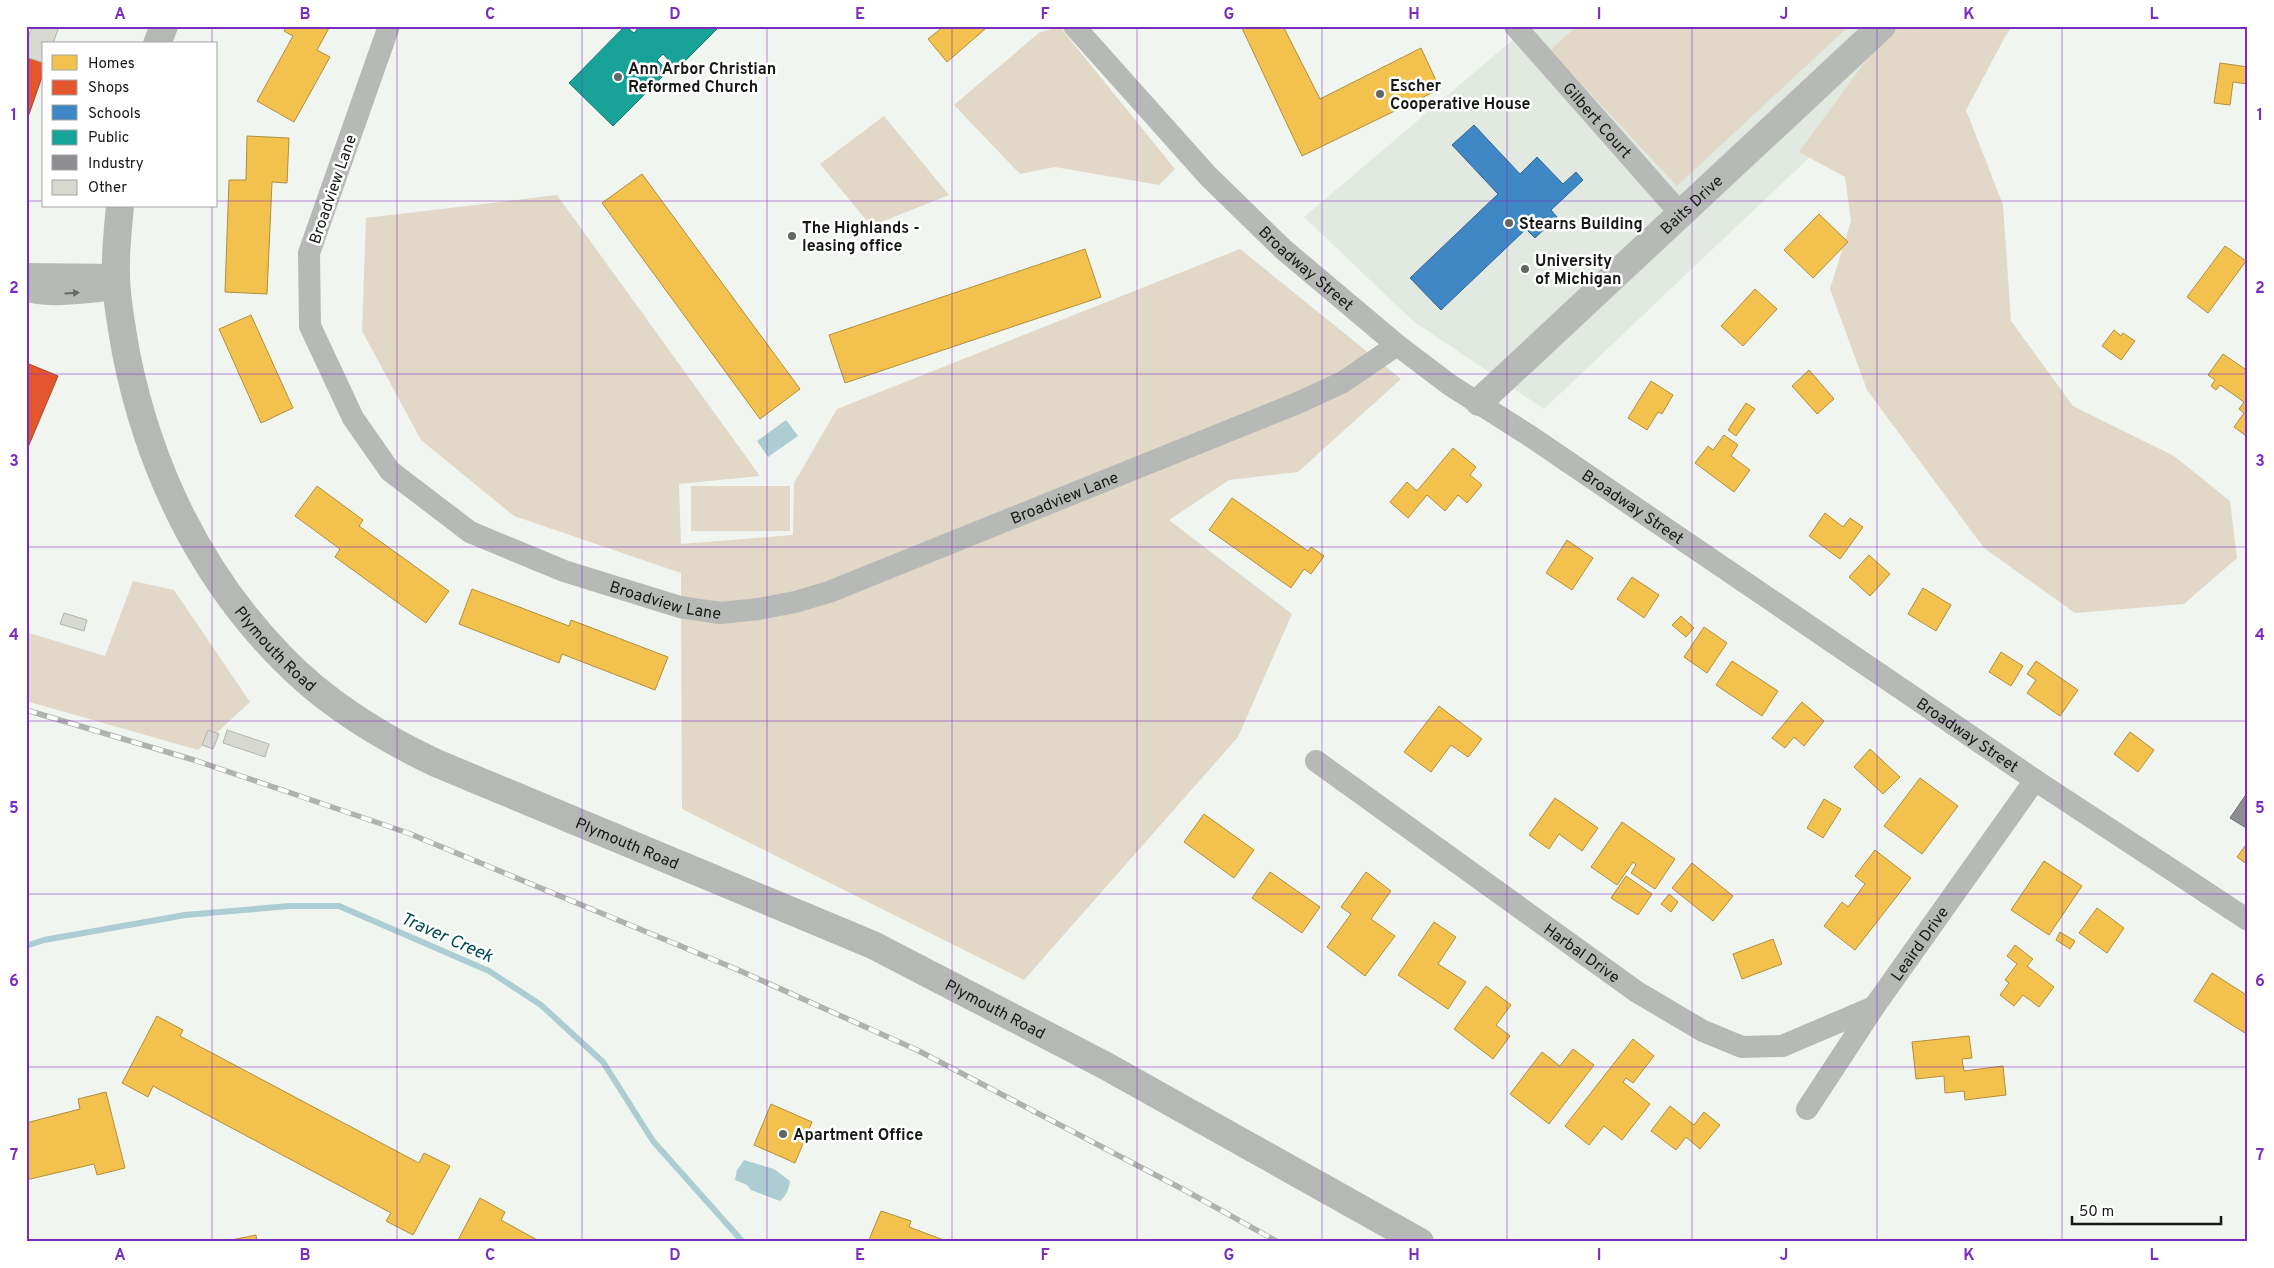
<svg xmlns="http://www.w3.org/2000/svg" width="2274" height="1268" viewBox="0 0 2274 1268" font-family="Overpass,sans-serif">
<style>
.built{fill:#e1e9e0}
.green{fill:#e1d8c8}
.water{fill:#accdd1}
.homes{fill:#f2c14e;stroke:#b08f3e}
.shops{fill:#e4572e;stroke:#a64427}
.schools{fill:#3f88c5;stroke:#336791}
.public{fill:#17a398;stroke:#177a71}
.industry{fill:#8d8d92;stroke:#6a6a6d}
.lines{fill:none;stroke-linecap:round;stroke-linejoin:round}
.stream{stroke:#accdd1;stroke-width:6}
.building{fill:#d7d9d0;stroke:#b3b5b1}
.minor{stroke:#b6b9b6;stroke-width:22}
.tertiary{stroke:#b6b9b6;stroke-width:28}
.secondary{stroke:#b5b8b4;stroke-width:28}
.rail-casing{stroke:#b0b2af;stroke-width:5.5}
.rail{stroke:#fff;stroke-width:4;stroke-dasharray:11;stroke-linecap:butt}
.oneway{fill:#666966}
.grid{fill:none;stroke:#7b2cbf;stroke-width:1;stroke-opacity:0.55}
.poi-dot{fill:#636663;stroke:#fff;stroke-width:2}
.labels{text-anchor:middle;stroke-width:5;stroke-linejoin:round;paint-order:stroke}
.poi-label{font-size:16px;font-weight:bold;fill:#171917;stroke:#fff;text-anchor:start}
.street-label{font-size:16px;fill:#171917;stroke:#fff}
.water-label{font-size:18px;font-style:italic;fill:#034a54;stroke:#fff}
.neatline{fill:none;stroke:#7b2cbf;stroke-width:2}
.grid-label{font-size:16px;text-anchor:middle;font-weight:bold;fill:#7b2cbf}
</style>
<rect width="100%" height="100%" fill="#f1f5f0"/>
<!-- built -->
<polygon class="built" points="1529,26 1948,26 1544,409 1413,321 1304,217"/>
<!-- green -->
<g class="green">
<polygon points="1577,26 1849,26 1677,186 1550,50"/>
<polygon points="1896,26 2013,26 2006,35 1966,110 2003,205 2011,321 2073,406 2174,456 2230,501 2237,558 2184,604 2075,613 1984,548 1867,390 1830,289 1851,221 1845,177 1799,152 1870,55"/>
<polygon points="1060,27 1175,169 1159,185 1055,167 1020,174 954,105 1040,32"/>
<polygon points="884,116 949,195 871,226 820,164"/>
<polygon points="557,195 760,476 679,484 681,544 793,535 794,483 837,409 1240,249 1401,379 1298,472 1229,480 1169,520 1292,614 1238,737 1024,980 682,809 681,573 514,516 421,440 362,331 366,218"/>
<rect x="691" y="486" width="99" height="45"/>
<polygon points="133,581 174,590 250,702 198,750 26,701 26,632 105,656"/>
</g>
<!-- water -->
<g class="water">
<polygon points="786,420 798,436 768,457 757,441"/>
<path d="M744,1160L774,1169L790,1181C789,1189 786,1196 780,1201L751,1190L747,1185L735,1180L737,1170Z"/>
</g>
<!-- homes -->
<g class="homes">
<polygon points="287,26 330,26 317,50 330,57 294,122 257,101 293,36 284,31"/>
<polygon points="944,26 983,26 985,29 947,62 928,39"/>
<polygon points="1241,26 1283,26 1320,99 1421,48 1440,89 1302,156"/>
<polygon points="2220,63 2248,67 2248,84 2233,82 2230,105 2214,103"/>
<polygon points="247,136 289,138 287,183 272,182 267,294 225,292 229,180 246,180"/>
<polygon points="642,174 800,389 760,419 602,203"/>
<polygon points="1819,214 1848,242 1813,278 1784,250"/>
<polygon points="2225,246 2246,261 2208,313 2187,297"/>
<polygon points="1085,249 1101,297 845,383 829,335"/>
<polygon points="1755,289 1777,309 1743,346 1721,326"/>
<polygon points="251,315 293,408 261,423 219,329"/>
<polygon points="2114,330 2121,336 2123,333 2135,341 2121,360 2102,346"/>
<polygon points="2223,354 2248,371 2248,384 2245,388 2248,390 2248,431 2245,435 2234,427 2244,413 2239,409 2244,402 2220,385 2216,390 2211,386 2215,380 2208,375"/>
<polygon points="1809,370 1834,399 1817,414 1792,386"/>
<polygon points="1651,381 1673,395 1662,414 1658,412 1647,430 1628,418"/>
<polygon points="1746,403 1755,409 1736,436 1728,430"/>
<polygon points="1724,435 1738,445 1731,456 1750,470 1734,492 1695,463 1708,446 1713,450"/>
<polygon points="1453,448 1476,467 1470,475 1482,485 1467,503 1458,495 1445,511 1427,495 1408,518 1390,502 1407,482 1417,491"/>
<polygon points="317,486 363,520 359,526 449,591 426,623 335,557 340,549 295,516"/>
<polygon points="1232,498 1308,551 1311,547 1324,556 1311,574 1304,569 1291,588 1209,530"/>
<polygon points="1825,513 1843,527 1850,518 1863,527 1840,559 1809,536"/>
<polygon points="1567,540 1593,558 1572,590 1546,573"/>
<polygon points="1869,555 1890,574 1870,596 1849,577"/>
<polygon points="1632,577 1659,595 1644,618 1617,599"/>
<polygon points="1923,588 1951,605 1936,631 1908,614"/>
<polygon points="472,589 569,626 571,620 668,657 655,690 562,654 559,663 459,624"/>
<polygon points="1681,616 1694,628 1686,637 1672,625"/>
<polygon points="1704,627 1727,643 1707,673 1684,657"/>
<polygon points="2001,652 2023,666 2011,686 1989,672"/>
<polygon points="1732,661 1778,691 1762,716 1716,685"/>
<polygon points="2036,661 2078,690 2060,716 2027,693 2036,680 2027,674"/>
<polygon points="1802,702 1824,721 1804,746 1794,737 1785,748 1772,738"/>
<polygon points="1439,706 1482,739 1468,757 1451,745 1431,772 1404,752"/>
<polygon points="2130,732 2154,750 2138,772 2114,754"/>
<polygon points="1870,749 1900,777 1883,794 1854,767"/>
<polygon points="1920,778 1958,806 1922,854 1884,826"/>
<polygon points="1555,798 1598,828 1582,851 1559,834 1549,849 1529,835"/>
<polygon points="1824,799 1841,809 1823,838 1807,828"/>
<polygon points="1204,814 1254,850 1234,878 1184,842"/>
<polygon points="1622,822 1675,859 1655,889 1631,873 1636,865 1633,862 1617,885 1591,867"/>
<polygon points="2248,842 2248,865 2237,857"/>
<polygon points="1875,850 1911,878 1855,950 1824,926 1842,902 1848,907 1865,884 1855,876"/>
<polygon points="2044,861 2082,886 2049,935 2011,910"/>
<polygon points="1692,863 1733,896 1713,921 1672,888"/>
<polygon points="1270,872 1320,907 1302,933 1252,898"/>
<polygon points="1366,872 1391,891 1371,919 1395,936 1365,976 1327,947 1351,914 1341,907"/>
<polygon points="1626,876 1652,894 1638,915 1611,898"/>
<polygon points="1669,894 1678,902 1671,912 1661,904"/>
<polygon points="2097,908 2124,928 2107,953 2079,933"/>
<polygon points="1434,922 1456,937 1438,964 1466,982 1448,1009 1398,975"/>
<polygon points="2060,932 2075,941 2070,949 2056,940"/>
<polygon points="1773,939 1782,964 1742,979 1733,954"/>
<polygon points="2015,945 2033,959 2027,966 2054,987 2039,1007 2023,995 2014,1006 2000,995 2009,983 2005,980 2017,964 2007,956"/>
<polygon points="2212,973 2248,996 2248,1028 2245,1033 2194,1001"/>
<polygon points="1486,986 1511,1005 1496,1025 1510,1036 1493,1059 1454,1029"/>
<polygon points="157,1016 183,1030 180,1036 417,1162 419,1163 424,1153 450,1166 413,1235 386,1221 391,1213 153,1086 148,1097 122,1083"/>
<polygon points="1969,1036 1972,1058 1962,1059 1964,1071 2003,1066 2006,1095 1965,1100 1964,1091 1945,1093 1944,1076 1916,1079 1912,1042"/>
<polygon points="1633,1039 1654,1056 1633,1083 1626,1078 1623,1082 1650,1104 1622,1140 1604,1126 1589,1145 1565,1126"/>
<polygon points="1573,1049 1594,1065 1549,1124 1510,1094 1542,1052 1560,1066"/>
<polygon points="106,1092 125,1168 97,1175 94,1164 26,1180 26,1123 80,1109 78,1099"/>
<polygon points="771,1104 812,1122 795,1163 754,1145"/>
<polygon points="1670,1106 1694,1125 1704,1112 1720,1125 1700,1149 1686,1137 1676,1150 1651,1131"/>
<polygon points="480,1198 505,1212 501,1220 541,1242 457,1242"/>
<polygon points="881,1211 911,1221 909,1227 949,1242 868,1242"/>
<polygon points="256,1235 257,1242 221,1242"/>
</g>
<!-- shops -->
<g class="shops">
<polygon points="26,57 44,63 44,71 27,120"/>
<polygon points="29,364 58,376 26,452 26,371"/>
</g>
<!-- schools -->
<polygon class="schools" points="1474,125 1520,174 1537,157 1563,184 1576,172 1583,180 1551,210 1557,217 1535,238 1526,229 1441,310 1410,278 1498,194 1452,145"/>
<!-- public -->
<polygon class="public" points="625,26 634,33 640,26 720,26 677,69 663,54 657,60 668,71 613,126 569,83"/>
<!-- industry -->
<polygon class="industry" points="2245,796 2248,798 2248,829 2230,818"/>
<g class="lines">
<!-- stream -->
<polyline class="stream" points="26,946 44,940 185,915 290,906 339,906 489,971 541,1005 603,1062 653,1141 743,1242"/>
</g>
<!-- building -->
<g class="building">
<polygon points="33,26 59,26 53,44 44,44 44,63 26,57 26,41"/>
<polygon points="64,613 87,620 84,631 60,624"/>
<polygon points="208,730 219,734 213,749 202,745"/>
<polygon points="227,730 269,744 265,757 223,743"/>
</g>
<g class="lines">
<!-- minor -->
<g class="minor">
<path id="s1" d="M389,26L309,253L310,326L353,418L390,471L470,532L564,571L680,607L720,613L759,609L795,602L829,592L1300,402L1343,382L1397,345"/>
<path id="s2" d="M1074,26L1208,176L1283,249L1397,345L1450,385L1533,438L2035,780L2248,920"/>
<path id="s3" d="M1515,26L1680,213"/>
<polyline points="26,274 116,275"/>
<path d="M26,290C44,299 96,291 117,289"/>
<path id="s4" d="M1316,761L1637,992L1703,1031L1742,1047L1782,1046L1874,1007"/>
<path id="s5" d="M1807,1109L1874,1007L2035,780"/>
</g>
<!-- tertiary -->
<path class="tertiary" id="s6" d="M1479,402L1882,26"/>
<!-- secondary -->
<g class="secondary">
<polyline points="157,44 164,26"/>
<path id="s7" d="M120,206C118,229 115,252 116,274C116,300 122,328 126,353C149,468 200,575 283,659C325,702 381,737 436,763L873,945L1106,1066L1420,1242"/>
</g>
<defs>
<polyline id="rail" points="26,710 194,760 408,833 736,969 917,1050 1188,1192 1278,1242"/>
</defs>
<!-- rail casing -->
<use href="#rail" class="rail-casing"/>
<!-- rail -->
<use href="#rail" class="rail"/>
</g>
<!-- one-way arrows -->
<defs><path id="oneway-solid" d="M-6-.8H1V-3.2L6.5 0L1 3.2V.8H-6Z" transform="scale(1.25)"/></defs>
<use class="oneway" href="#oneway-solid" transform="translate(72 293) rotate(-4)"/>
<!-- grid -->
<path class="grid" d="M212,26V44M397,26V1242M582,26V1242M767,26V1242M952,26V1242M1137,26V1242M1322,26V1242M1507,26V1242M1692,26V1242M1877,26V1242M2062,26V1242M26,201H44M216,201H2248M212,206V1242M26,374H2248M26,547H2248M26,721H2248M26,894H2248M26,1067H2248"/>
<!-- markers -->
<g class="poi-dot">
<circle cx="618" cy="77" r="5"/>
<circle cx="1380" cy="94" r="5"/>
<circle cx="1509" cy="223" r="5"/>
<circle cx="792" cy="236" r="5"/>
<circle cx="1525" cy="269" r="5"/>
<circle cx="783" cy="1134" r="5"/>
</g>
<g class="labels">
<!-- poi labels -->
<g class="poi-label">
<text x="628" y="74">Ann Arbor Christian<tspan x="628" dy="18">Reformed Church</tspan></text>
<text x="1390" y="91">Escher<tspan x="1390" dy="18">Cooperative House</tspan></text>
<text x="1519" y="229">Stearns Building</text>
<text x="802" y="233">The Highlands -<tspan x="802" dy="18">leasing office</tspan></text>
<text x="1535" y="266">University<tspan x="1535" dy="18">of Michigan</tspan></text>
<text x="793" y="1140">Apartment Office</text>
</g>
<!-- street labels -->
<g class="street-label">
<text dy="6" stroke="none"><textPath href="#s3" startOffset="125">Gilbert Court</textPath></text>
<text transform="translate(332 189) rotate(-71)" y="6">Broadview Lane</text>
<text dy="6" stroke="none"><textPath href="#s6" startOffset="290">Baits Drive</textPath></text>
<text dy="6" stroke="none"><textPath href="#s2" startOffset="336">Broadway Street</textPath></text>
<text dy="6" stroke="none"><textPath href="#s1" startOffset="1209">Broadview Lane</textPath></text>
<text dy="6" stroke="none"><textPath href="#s2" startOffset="741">Broadway Street</textPath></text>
<text dy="6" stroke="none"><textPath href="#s1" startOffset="788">Broadview Lane</textPath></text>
<text dy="6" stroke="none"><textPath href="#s7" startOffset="484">Plymouth Road</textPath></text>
<text dy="6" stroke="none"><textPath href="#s2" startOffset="1146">Broadway Street</textPath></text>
<text dy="6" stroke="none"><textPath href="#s7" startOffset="890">Plymouth Road</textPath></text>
<text dy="6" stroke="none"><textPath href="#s5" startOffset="200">Leaird Drive</textPath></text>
<text dy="6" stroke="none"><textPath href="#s4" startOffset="328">Harbal Drive</textPath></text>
<text dy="6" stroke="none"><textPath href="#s7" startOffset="1294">Plymouth Road</textPath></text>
</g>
<!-- water labels -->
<g class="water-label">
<text transform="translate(447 937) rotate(24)" y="6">Traver Creek</text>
</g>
</g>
<!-- border -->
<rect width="2274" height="1268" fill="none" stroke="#ffffff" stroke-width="55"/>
<!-- legend -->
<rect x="42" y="42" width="175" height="165" fill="#ffffff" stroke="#a2a3a2"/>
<rect x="52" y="55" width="25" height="15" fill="#f2c14e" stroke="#a2a3a2"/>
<text x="88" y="68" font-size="15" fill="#171917">Homes</text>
<rect x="52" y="80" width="25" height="15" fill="#e4572e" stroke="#a2a3a2"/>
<text x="88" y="92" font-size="15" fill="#171917">Shops</text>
<rect x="52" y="105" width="25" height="15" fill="#3f88c5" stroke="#a2a3a2"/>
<text x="88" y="118" font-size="15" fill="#171917">Schools</text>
<rect x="52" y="130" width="25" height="15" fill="#17a398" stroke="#a2a3a2"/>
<text x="88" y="142" font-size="15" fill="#171917">Public</text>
<rect x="52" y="155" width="25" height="15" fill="#8d8d92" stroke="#a2a3a2"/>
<text x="88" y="168" font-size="15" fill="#171917">Industry</text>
<rect x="52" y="180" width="25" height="15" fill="#d7d9d0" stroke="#a2a3a2"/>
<text x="88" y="192" font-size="15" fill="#171917">Other</text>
<!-- scale -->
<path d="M2072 1216v8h149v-8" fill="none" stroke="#171917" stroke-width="2.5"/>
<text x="2079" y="1216" font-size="15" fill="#171917" stroke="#ffffff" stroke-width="4" paint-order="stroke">50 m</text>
<rect x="28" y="28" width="2218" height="1212" class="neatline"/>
<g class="grid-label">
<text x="120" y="19">A</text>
<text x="305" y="19">B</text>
<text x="490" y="19">C</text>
<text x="675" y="19">D</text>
<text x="860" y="19">E</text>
<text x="1045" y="19">F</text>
<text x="1229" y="19">G</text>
<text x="1414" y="19">H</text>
<text x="1599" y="19">I</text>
<text x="1784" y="19">J</text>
<text x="1969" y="19">K</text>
<text x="2154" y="19">L</text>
<text x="14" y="120">1</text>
<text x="2260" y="120">1</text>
<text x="14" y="293">2</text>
<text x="2260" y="293">2</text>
<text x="14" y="466">3</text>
<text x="2260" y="466">3</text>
<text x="14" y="640">4</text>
<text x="2260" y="640">4</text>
<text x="14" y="813">5</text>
<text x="2260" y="813">5</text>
<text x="14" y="986">6</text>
<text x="2260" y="986">6</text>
<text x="14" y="1160">7</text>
<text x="2260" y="1160">7</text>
<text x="120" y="1260">A</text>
<text x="305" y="1260">B</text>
<text x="490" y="1260">C</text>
<text x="675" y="1260">D</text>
<text x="860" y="1260">E</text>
<text x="1045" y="1260">F</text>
<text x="1229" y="1260">G</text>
<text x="1414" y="1260">H</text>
<text x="1599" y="1260">I</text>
<text x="1784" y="1260">J</text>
<text x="1969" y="1260">K</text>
<text x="2154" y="1260">L</text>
</g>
</svg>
